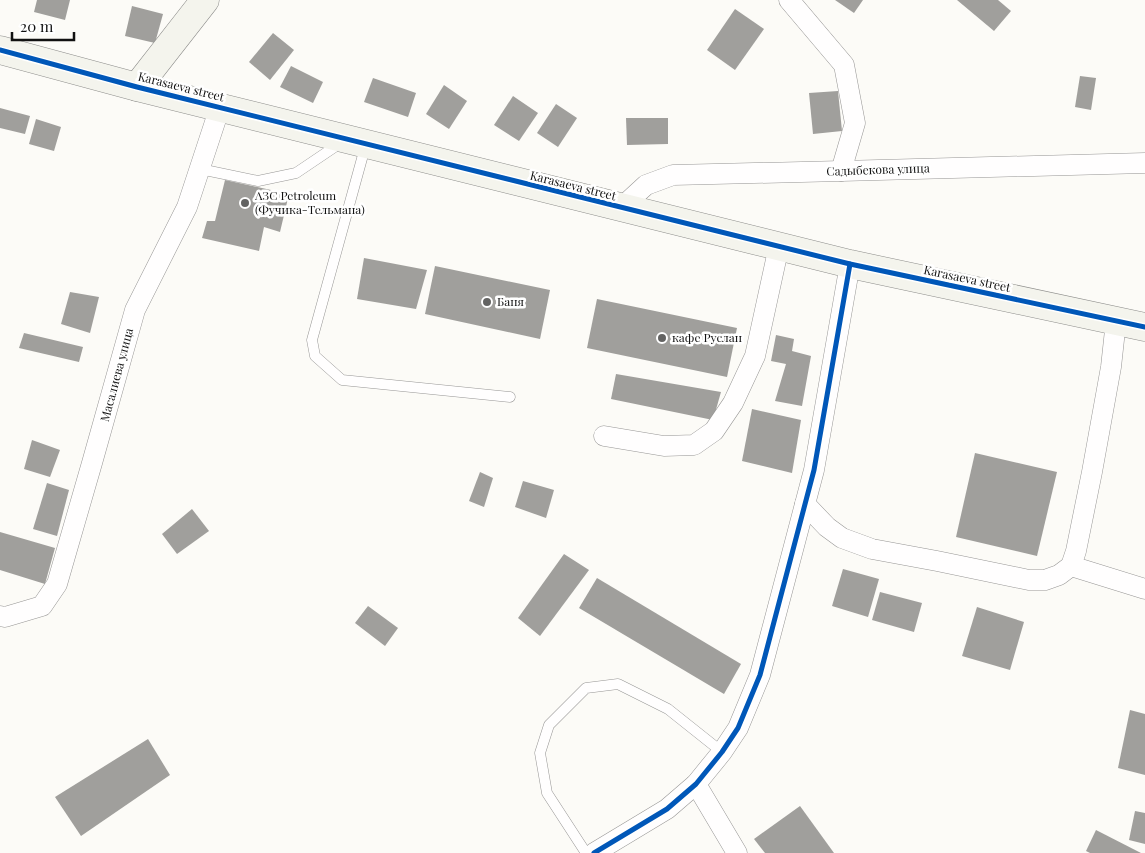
<svg xmlns="http://www.w3.org/2000/svg" width="1145" height="853" viewBox="0 0 1145 853" font-family="'Playfair Display',serif">
<style>
.building{fill:#a09f9c}
.lines{fill:none;stroke-linecap:round;stroke-linejoin:round}
.lane-casing{stroke:#979695;stroke-width:11}
.street-casing{stroke:#979695;stroke-width:21}
.secondary-casing{stroke:#8d8d8b;stroke-width:29}
.lane{stroke:#fffefe;stroke-width:10}
.street{stroke:#fffefe;stroke-width:20}
.secondary{stroke:#f4f4ed;stroke-width:28}
.cycleway-casing{stroke:#fff;stroke-width:8}
.cycleway{stroke:#0057b8;stroke-width:5}
.poi-dot{fill:#636362;stroke:#fff;stroke-width:2}
.labels{text-anchor:middle;stroke-width:5;stroke-linejoin:round;paint-order:stroke}
.street-label{font-size:12px;fill:#111;stroke:#fff}
.poi-label{font-size:12px;fill:#111;stroke:#fff;text-anchor:start}
</style>
<rect width="100%" height="100%" fill="#fcfbf7"/>
<!-- building -->
<g class="building">
<polygon points="37,0 70,0 65,20 34,12"/>
<polygon points="835,0 863,0 854,13"/>
<polygon points="957,0 998,0 1011,11 994,31"/>
<polygon points="132,6 163,14 155,43 125,36"/>
<polygon points="735,9 764,29 735,70 707,50"/>
<polygon points="273,33 294,50 270,80 249,62"/>
<polygon points="291,66 323,82 313,103 280,87"/>
<polygon points="1080,76 1096,78 1091,110 1075,107"/>
<polygon points="373,78 416,93 408,117 364,102"/>
<polygon points="444,85 467,101 449,129 426,114"/>
<polygon points="838,91 842,131 813,134 809,93"/>
<polygon points="513,96 538,113 519,141 494,125"/>
<polygon points="556,104 577,118 558,147 537,133"/>
<polygon points="0,108 30,116 25,134 0,128"/>
<polygon points="626,118 668,118 668,144 627,145"/>
<polygon points="36,119 61,127 54,151 29,144"/>
<polygon points="225,180 289,194 280,232 264,227 259,251 202,238 207,221 215,221"/>
<polygon points="364,258 427,270 416,309 357,299"/>
<polygon points="435,266 550,290 540,339 425,314"/>
<polygon points="70,292 99,297 90,333 61,324"/>
<polygon points="597,299 737,328 727,377 587,348"/>
<polygon points="24,333 83,347 79,362 19,348"/>
<polygon points="776,335 794,339 792,351 811,356 802,406 775,401 786,364 771,361"/>
<polygon points="616,374 721,392 713,420 611,399"/>
<polygon points="752,409 801,420 792,473 742,461"/>
<polygon points="32,440 60,450 50,477 24,469"/>
<polygon points="975,453 1057,472 1037,556 956,537"/>
<polygon points="480,472 493,478 484,507 469,501"/>
<polygon points="523,481 554,490 546,518 515,507"/>
<polygon points="47,483 69,490 57,536 33,529"/>
<polygon points="192,509 209,531 177,554 162,534"/>
<polygon points="0,532 55,548 45,584 0,570"/>
<polygon points="564,554 589,570 540,636 518,618"/>
<polygon points="843,569 879,579 868,617 832,606"/>
<polygon points="597,578 741,664 724,694 579,608"/>
<polygon points="880,592 922,603 914,632 872,620"/>
<polygon points="368,606 398,628 385,646 355,623"/>
<polygon points="977,607 1024,622 1010,670 962,656"/>
<polygon points="1130,710 1145,714 1145,775 1118,768"/>
<polygon points="148,739 170,775 81,836 55,797"/>
<polygon points="800,806 834,853 765,853 754,839"/>
<polygon points="1135,811 1145,813 1145,844 1129,840"/>
<polygon points="1096,830 1141,853 1090,853 1086,851"/>
</g>
<g class="lines">
<defs>
<g id="lane">
<polyline points="366,144 312,340 315,356 342,380 510,397"/>
<polyline points="200,169 258,181 296,173 342,142"/>
<polyline points="586,853 547,793 540,753 549,725 586,688 618,684 668,709 722,752"/>
</g>
<g id="street">
<polyline points="789,0 844,65 855,123 841,171"/>
<polyline points="621,208 646,185 673,175 841,171 1145,163"/>
<polyline points="604,436 664,446 694,445 714,431 733,403 755,356 779,246"/>
<polyline points="805,504 827,527 842,538 872,549 937,561 1029,580 1045,580 1059,575 1071,566 1076,551 1092,472 1111,367 1116,321"/>
<polyline points="1071,566 1145,589"/>
<polyline points="0,616 5,617 42,606 57,584 92,463 135,310 187,207 220,107"/>
<polyline points="696,784 737,853"/>
<polyline points="594,853 667,809 696,784 722,752 738,728 760,675 814,470 850,264"/>
</g>
<g id="secondary">
<polyline points="0,50 137,87 850,264 1145,327"/>
<polyline points="137,87 205,0"/>
</g>
</defs>
<!-- lane casing -->
<use href="#lane" class="lane-casing"/>
<!-- street casing -->
<use href="#street" class="street-casing"/>
<!-- secondary casing -->
<use href="#secondary" class="secondary-casing"/>
<!-- lane -->
<use href="#lane" class="lane"/>
<!-- street -->
<use href="#street" class="street"/>
<!-- secondary -->
<use href="#secondary" class="secondary"/>
<defs>
<g id="cycleway">
<polyline points="0,50 137,87 850,264 1145,327"/>
<polyline points="594,853 667,809 696,784 722,752 738,728 760,675 814,470 850,264"/>
</g>
</defs>
<!-- cycleway casing -->
<use href="#cycleway" class="cycleway-casing"/>
<!-- cycleway -->
<use href="#cycleway" class="cycleway"/>
</g>
<!-- markers -->
<g class="poi-dot">
<circle cx="245" cy="203" r="5"/>
<circle cx="487" cy="302" r="5"/>
<circle cx="662" cy="338" r="5"/>
</g>
<g class="labels">
<!-- street labels -->
<g class="street-label">
<text transform="translate(181 87) rotate(14)" y="4">Karasaeva street</text>
<text transform="translate(878 170) rotate(-2)" y="4">Садыбекова улица</text>
<text transform="translate(573 186) rotate(14)" y="4">Karasaeva street</text>
<text transform="translate(967 279) rotate(12)" y="4">Karasaeva street</text>
<text transform="translate(117 375) rotate(-75)" y="4">Масалиева улица</text>
</g>
<!-- poi labels -->
<g class="poi-label">
<text x="255" y="200">АЗС Petroleum<tspan x="255" dy="14">(Фучика-Тельмана)</tspan></text>
<text x="497" y="306">Баня</text>
<text x="672" y="342">кафе Руслан</text>
</g>
</g>
<!-- scale -->
<path d="M12 32v8h62v-8" fill="none" stroke="#111111" stroke-width="2.5"/>
<text x="20" y="32" font-size="15" fill="#111111" stroke="#ffffff" stroke-width="4" paint-order="stroke">20 m</text>
</svg>
